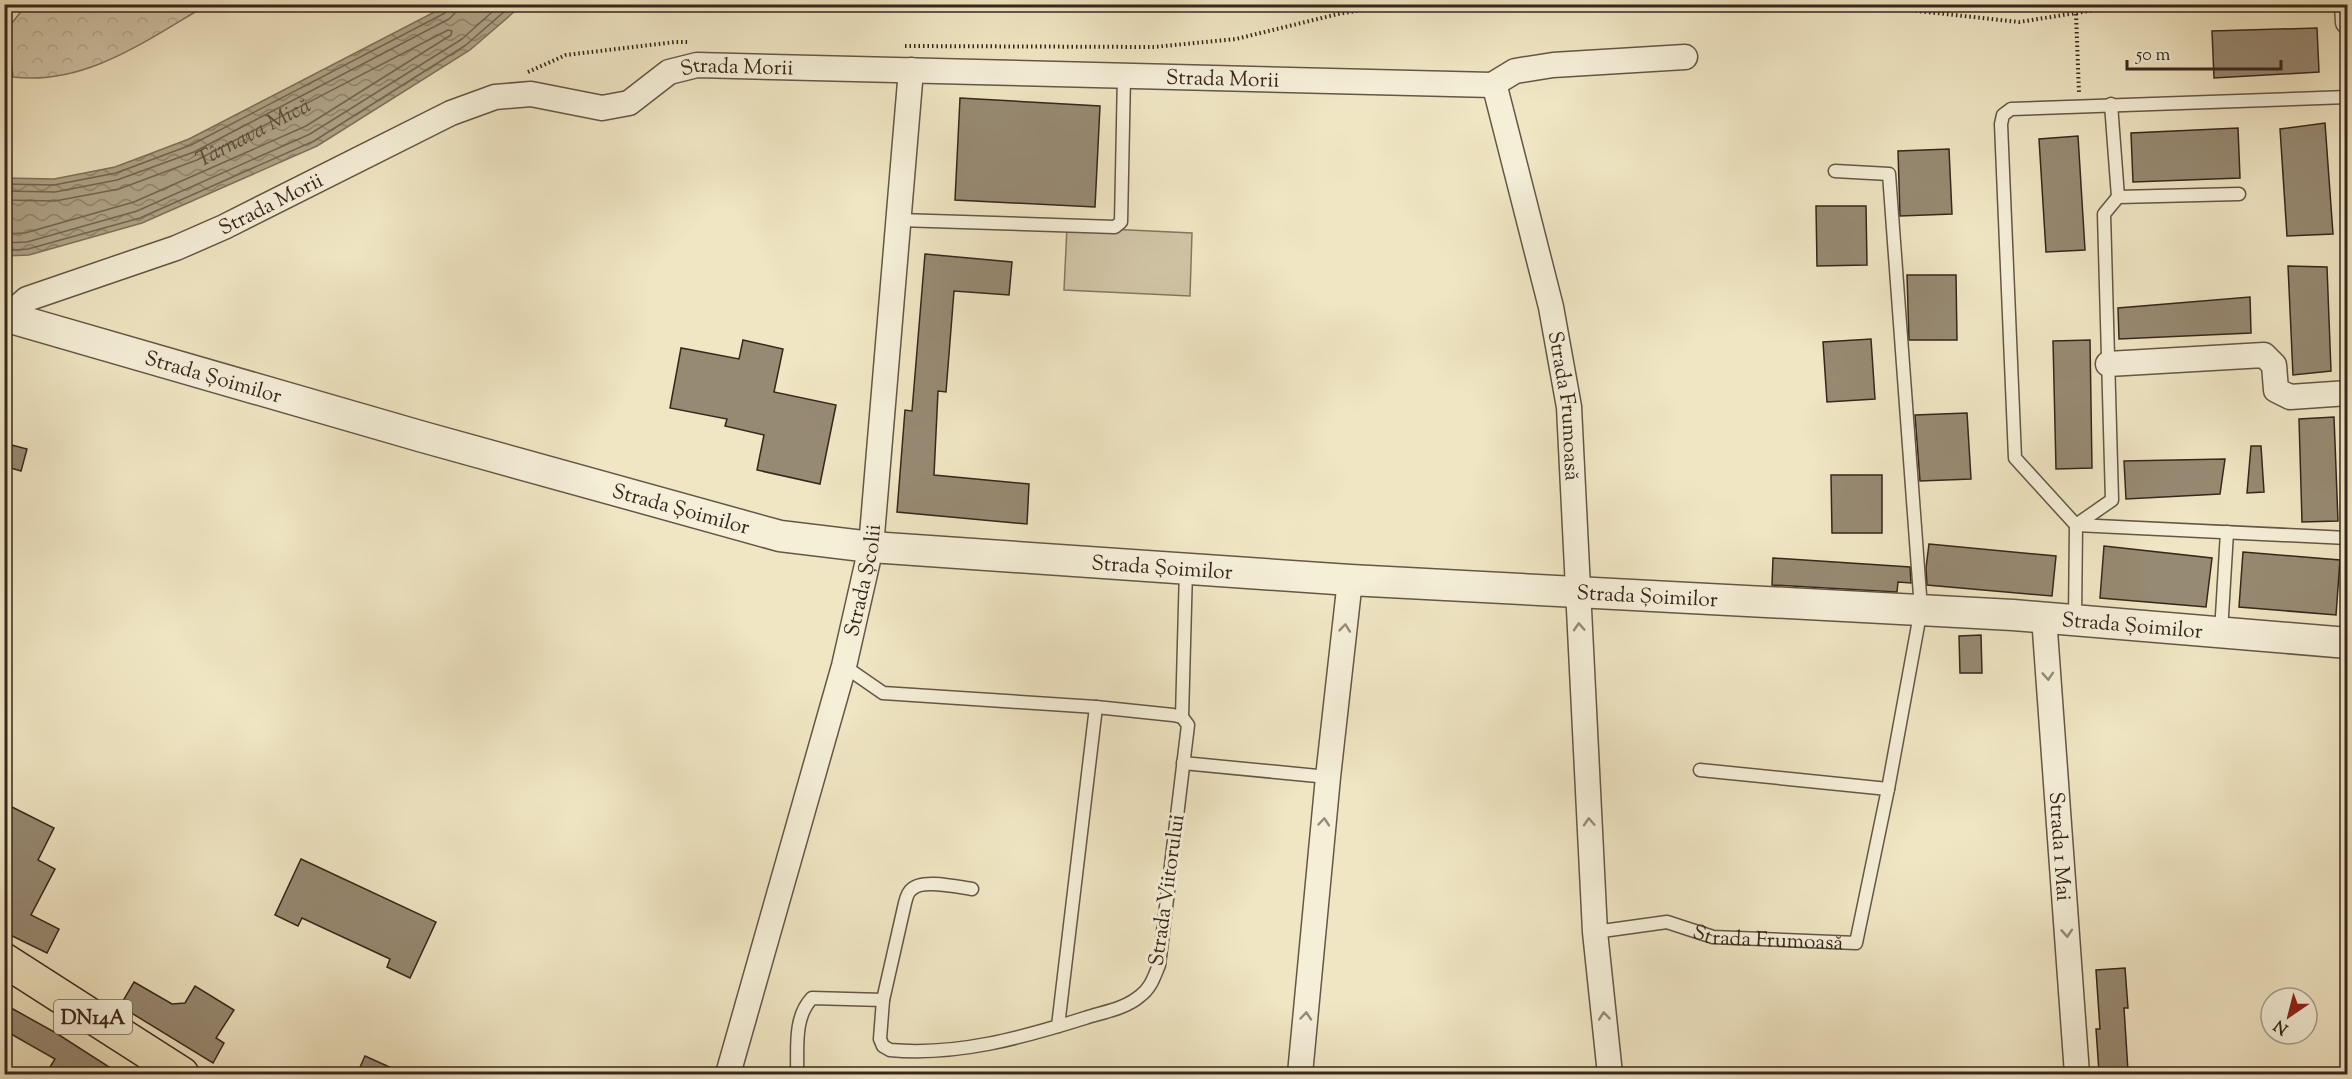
<svg xmlns="http://www.w3.org/2000/svg" width="2352" height="1079" viewBox="0 0 2352 1079" font-family="'Sorts Mill Goudy',serif">
<style>
.forest{fill:url(#forest-crowns);stroke:#847662;stroke-width:1.5}
.garden{fill:#d1c5a7;stroke:#847662;stroke-width:1.5}
.water{fill:url(#water-waves);stroke:#80725e;stroke-width:1.5}
.lines{fill:none;stroke-linecap:round;stroke-linejoin:round}
.shore{stroke:#746653;stroke-width:1.5}
.building{fill:#978a73;stroke:#37261c;stroke-width:1.5}
.service-casing{stroke:#655646;stroke-width:15}
.minor-casing{stroke:#655646;stroke-width:27}
.tertiary-casing{stroke:#655646;stroke-width:33}
.primary-casing{stroke:#37261c;stroke-width:36}
.path{stroke:#37261c;stroke-width:4;stroke-dasharray:1.5 3;stroke-linecap:butt}
.service{stroke:#f5efd8;stroke-width:12}
.minor{stroke:#f5efd8;stroke-width:24}
.tertiary{stroke:#f5efd8;stroke-width:30}
.primary{stroke:#f0e6c3;stroke-width:33}
.oneway{stroke:#968a7a}
.labels{text-anchor:middle;stroke-width:6;stroke-linejoin:round;paint-order:stroke}
.shield{fill:#f5efd8;stroke:#706254;stroke-width:1.5}
.shield-label{font-size:20px;font-weight:bold;fill:#37261c}
.street-label{font-size:21px;fill:#37261c;stroke:#f5efd8}
.water-label{font-size:22px;font-style:italic;fill:#5c4c3d;stroke:#f5efd8}
</style>
<defs>
<pattern id="forest-crowns" width="20" height="18" patternUnits="userSpaceOnUse" patternTransform="scale(1.5)"><rect width="20" height="18" fill="#d1c5a7"/><path d="M2 6a3 3 0 1 1 6 0M12 15a3 3 0 1 1 6 0" fill="none" stroke="#b4a98f"/></pattern>
<pattern id="water-waves" width="16" height="10" patternUnits="userSpaceOnUse" patternTransform="scale(1.5)"><rect width="16" height="10" fill="#b1a58a"/><path d="M0 5q4-4 8 0t8 0" fill="none" stroke="#918670"/></pattern>
</defs>
<rect width="100%" height="100%" fill="#f0e6c3"/>
<filter id="stains"><feTurbulence type="fractalNoise" baseFrequency=".00333" numOctaves="4"/><feColorMatrix values="0 0 0 0 .2 0 0 0 0 .09 0 0 0 0 .02 0 0 0 .5 -.17"/></filter>
<radialGradient id="worn" r=".72"><stop offset=".6" stop-color="#630" stop-opacity="0"/><stop offset="1" stop-color="#630" stop-opacity=".3"/></radialGradient>
<!-- forest -->
<path class="forest" d="M27,4H207V5C148,39 86,86 13,77L8,28Z"/>
<!-- garden -->
<polygon class="garden" points="1067,227 1192,233 1190,296 1064,290"/>
<!-- water -->
<polygon class="water" points="448,5 522,5 470,50 317,146 142,223 29,255 5,256 5,178 54,179 115,167 189,139"/>
<g class="lines">
<!-- shore -->
<g class="shore">
<polyline points="4,184 54,185 116,173 191,145 445,13 449,4"/>
<polyline points="4,191 55,192 117,180 194,152 449,19 455,13 457,4"/>
<path id="s1" d="M4,200L55,201L119,189L197,160L448,30L452,31L451,35L306,126L134,202L25,233L4,234"/>
<polyline points="4,243 27,242 137,211 310,134 462,39 501,4"/>
<polyline points="4,251 28,249 140,218 314,141 466,45 513,4"/>
</g>
</g>
<!-- building -->
<g class="building">
<polygon points="2317,28 2319,72 2214,78 2212,31"/>
<polygon points="960,98 1100,106 1095,207 955,200"/>
<polygon points="2325,123 2333,234 2287,236 2280,129"/>
<polygon points="2238,128 2240,178 2133,182 2131,133"/>
<polygon points="2078,136 2085,250 2046,252 2039,139"/>
<polygon points="1949,149 1952,214 1900,216 1898,151"/>
<polygon points="1816,206 1866,206 1867,265 1817,266"/>
<polygon points="925,254 1012,262 1009,295 954,291 946,392 938,391 934,475 1029,484 1027,524 897,512 905,410 912,411"/>
<polygon points="2288,266 2327,267 2331,371 2293,375"/>
<polygon points="1907,275 1956,275 1957,340 1909,340"/>
<polygon points="2250,297 2251,333 2119,339 2118,308"/>
<polygon points="1871,339 1875,399 1827,402 1823,342"/>
<polygon points="743,340 783,349 774,392 836,405 820,484 757,470 764,435 725,426 727,419 670,408 681,348 739,359"/>
<polygon points="2090,340 2092,468 2056,469 2053,341"/>
<polygon points="1967,413 1971,479 1920,481 1915,415"/>
<polygon points="2334,417 2338,521 2302,522 2299,419"/>
<polygon points="4,443 27,449 21,471 4,466"/>
<polygon points="2251,446 2261,446 2264,492 2247,493"/>
<polygon points="2225,459 2220,494 2126,499 2124,461"/>
<polygon points="1831,475 1882,475 1882,533 1832,533"/>
<polygon points="1929,544 2056,556 2052,596 1927,585 1926,568"/>
<polygon points="2104,546 2212,558 2206,607 2100,598"/>
<polygon points="2243,552 2340,560 2336,615 2239,607"/>
<polygon points="1773,558 1910,567 1911,583 1898,582 1897,592 1772,585"/>
<polygon points="1981,635 1982,673 1960,673 1959,636"/>
<polygon points="4,803 54,828 38,860 55,869 31,915 59,929 47,953 4,932"/>
<polygon points="301,859 436,922 410,978 387,967 390,959 302,918 298,926 275,915"/>
<polygon points="2125,968 2128,1008 2124,1008 2128,1071 2099,1072 2096,1029 2100,1029 2096,970"/>
<polygon points="134,982 172,1004 185,1003 195,986 234,1010 216,1038 224,1043 213,1063 120,1006"/>
<polygon points="4,1004 56,1033 120,1074 62,1074 50,1067 55,1059 4,1030"/>
<polygon points="365,1056 405,1074 357,1074"/>
</g>
<g class="lines">
<defs>
<g id="service">
<polyline points="2111,104 2118,197"/>
<polyline points="899,220 1115,227 1121,222 1124,75"/>
<polyline points="2076,525 2112,500 2104,214 2118,197 2239,194"/>
<polyline points="2076,525 2348,538"/>
<polyline points="2075,619 2076,525 2015,458 2001,124 2003,115 2011,109 2348,97"/>
<polyline points="2221,632 2227,532"/>
<path d="M844,666L883,693L1096,707L1173,715L1182,717L1188,725L1159,965C1154,977 1151,988 1140,996C1125,1009 1103,1012 1085,1018C1021,1038 957,1056 890,1050L883,1046L880,1039L883,1000L905,903C906,899 908,892 911,890C921,878 958,887 972,889"/>
<polyline points="1182,717 1186,569"/>
<polyline points="1183,763 1328,777"/>
<polyline points="1700,770 1888,789"/>
<path id="s2" d="M1595,932L1667,922L1713,937L1856,943L1888,789L1921,609L1889,174L1835,171"/>
<polyline points="1058,1026 1096,707"/>
<path d="M797,1074C798,1049 793,1018 812,998L883,1000"/>
</g>
<g id="minor">
<polyline points="2347,4 2348,22"/>
<path id="s3" d="M1492,85L1496,91L1551,307L1569,407L1595,932L1610,1074"/>
<polyline points="1492,85 1515,71 1553,65 1685,57"/>
<path id="s4" d="M13,318L19,306L27,299L176,248L224,227L451,113L495,97L531,94L602,108L629,103L669,72L697,65L1492,85"/>
<polyline points="2108,364 2264,355 2274,365 2276,390 2290,397 2348,393"/>
<path id="s5" d="M2044,617L2077,1074"/>
<path id="s6" d="M728,1074L844,666L871,547L911,70"/>
<polyline points="1300,1074 1328,777 1350,580"/>
</g>
<g id="tertiary">
<path id="s7" d="M4,316L423,437L780,536L871,547L1350,580L2013,615L2348,643"/>
</g>
<polyline id="primary" points="4,960 182,1074"/>
</defs>
<!-- service casing -->
<use href="#service" class="service-casing"/>
<!-- minor casing -->
<use href="#minor" class="minor-casing"/>
<!-- tertiary casing -->
<use href="#tertiary" class="tertiary-casing"/>
<!-- primary casing -->
<use href="#primary" class="primary-casing"/>
<!-- path -->
<g class="path">
<polyline points="1853,4 2019,22 2133,4"/>
<polyline points="2076,14 2079,93"/>
<polyline points="4,18 15,4"/>
<polyline points="905,46 1154,47 1236,39 1338,14 1398,4"/>
<polyline points="528,72 566,55 675,42 690,42"/>
</g>
<!-- service -->
<use href="#service" class="service"/>
<!-- minor -->
<use href="#minor" class="minor"/>
<!-- tertiary -->
<use href="#tertiary" class="tertiary"/>
<!-- primary -->
<use href="#primary" class="primary"/>
</g>
<!-- one-way arrows -->
<defs><path id="oneway-chevron" d="M-2-3.5L2.5 0L-2 3.5" fill="none" stroke-width="1.6" stroke-linecap="round" stroke-linejoin="round" transform="scale(1.5)"/></defs>
<g class="oneway">
<use href="#oneway-chevron" transform="translate(1579 627) rotate(-93)"/>
<use href="#oneway-chevron" transform="translate(1345 628) rotate(-84)"/>
<use href="#oneway-chevron" transform="translate(2048 676) rotate(86)"/>
<use href="#oneway-chevron" transform="translate(1324 822) rotate(-85)"/>
<use href="#oneway-chevron" transform="translate(1589 822) rotate(-93)"/>
<use href="#oneway-chevron" transform="translate(2067 933) rotate(86)"/>
<use href="#oneway-chevron" transform="translate(1306 1016) rotate(-85)"/>
<use href="#oneway-chevron" transform="translate(1604 1016) rotate(-96)"/>
</g>
<g class="labels">
<!-- shield labels -->
<rect class="shield" x="54" y="1000" width="78" height="34" rx="4.5"/>
<g class="shield-label">
<text x="93" y="1024">DN14A</text>
</g>
<!-- street labels -->
<g class="street-label">
<text dy="7" stroke="none"><textPath href="#s4" startOffset="790">Strada Morii</textPath></text>
<text dy="7" stroke="none"><textPath href="#s4" startOffset="1276">Strada Morii</textPath></text>
<text dy="7" stroke="none"><textPath href="#s4" startOffset="286">Strada Morii</textPath></text>
<text dy="7" stroke="none"><textPath href="#s7" startOffset="218">Strada Șoimilor</textPath></text>
<text dy="7" stroke="none"><textPath href="#s3" startOffset="330">Strada Frumoasă</textPath></text>
<text dy="7" stroke="none"><textPath href="#s7" startOffset="704">Strada Șoimilor</textPath></text>
<text dy="7" stroke="none"><textPath href="#s7" startOffset="1190">Strada Șoimilor</textPath></text>
<text dy="7" stroke="none"><textPath href="#s6" startOffset="512">Strada Școlii</textPath></text>
<text dy="7" stroke="none"><textPath href="#s7" startOffset="1676">Strada Șoimilor</textPath></text>
<text dy="7" stroke="none"><textPath href="#s7" startOffset="2162">Strada Șoimilor</textPath></text>
<text dy="7" stroke="none"><textPath href="#s5" startOffset="230">Strada 1 Mai</textPath></text>
<text transform="translate(1166 890) rotate(-82)" y="7">Strada Viitorului</text>
<text dy="7" stroke="none"><textPath href="#s2" startOffset="176">Strada Frumoasă</textPath></text>
</g>
<!-- water labels -->
<g class="water-label">
<text dy="8" stroke="none"><textPath href="#s1" startOffset="262">Târnava Mică</textPath></text>
</g>
</g>
<!-- margin -->
<rect width="2352" height="1079" fill="none" stroke="#f0e6c3" stroke-width="24"/>
<rect x="6" y="6" width="2340" height="1067" fill="none" stroke="#37261c" stroke-width="3"/>
<rect x="12" y="12" width="2328" height="1055" fill="none" stroke="#37261c" stroke-width="1.5"/>
<!-- north arrow -->
<g transform="translate(2289 1016) rotate(215)"><circle r="28" fill="#f5efd8" stroke="#a99f8d" stroke-width="1.5"/>
<path d="M0-4.5L10 22L0 15L-10 22Z" fill="#8f2418"/>
<text y="-9" font-size="16" font-weight="bold" text-anchor="middle" fill="#37261c">N</text>
</g>
<!-- scale -->
<path d="M2127 60v9h154v-9" fill="none" stroke="#37261c" stroke-width="3"/>
<text x="2136" y="60" font-size="18" fill="#37261c" stroke="#f5efd8" stroke-width="4.5" paint-order="stroke">50 m</text>
<rect width="100%" height="100%" filter="url(#stains)"/>
<rect width="100%" height="100%" fill="url(#worn)"/>
</svg>
